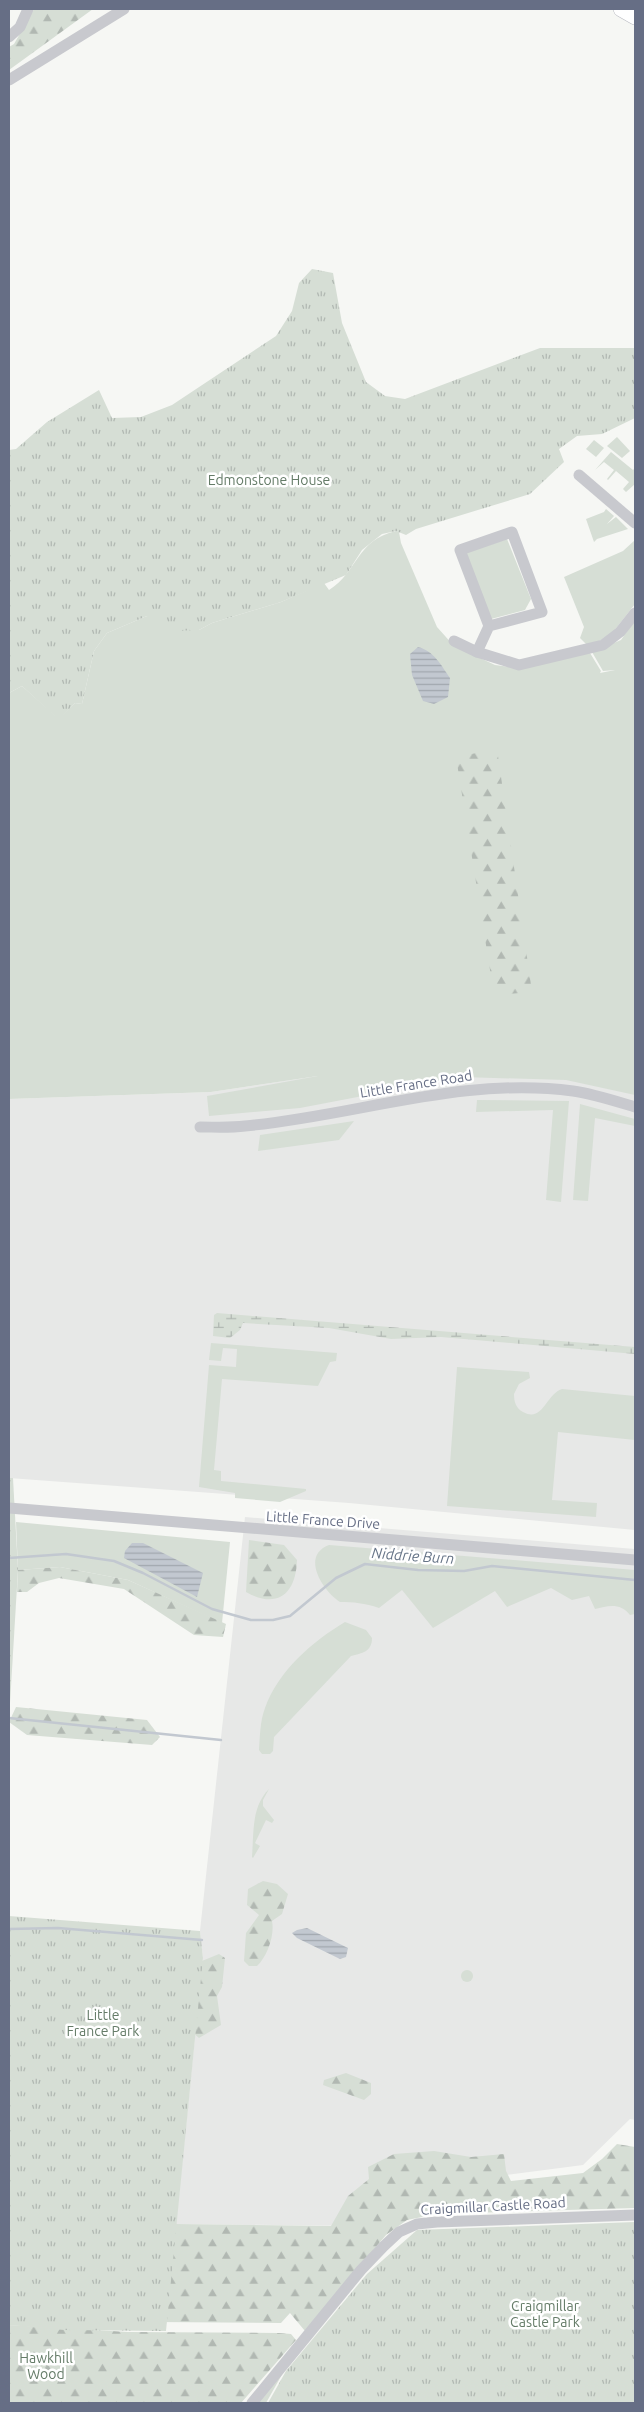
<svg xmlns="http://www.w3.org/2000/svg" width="644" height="2412" viewBox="0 0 644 2412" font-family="Ubuntu,sans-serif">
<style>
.built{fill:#e7e8e7}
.green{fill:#d6ded5}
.forest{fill:url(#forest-firs)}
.wetland{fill:url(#wetland-marsh)}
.park{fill:url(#park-tufts)}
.water{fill:url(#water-rules)}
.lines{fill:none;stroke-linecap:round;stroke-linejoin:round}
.stream{stroke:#c2c8d0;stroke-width:2.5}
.major-casing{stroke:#b8bac0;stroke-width:16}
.minor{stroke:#c8c9ce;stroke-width:11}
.major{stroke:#fff;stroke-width:15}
.labels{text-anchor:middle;stroke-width:5;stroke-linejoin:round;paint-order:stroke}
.park-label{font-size:14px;fill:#657c68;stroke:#fff}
.street-label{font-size:14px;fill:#666e85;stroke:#fff}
.water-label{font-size:15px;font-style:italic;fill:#677588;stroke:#fff}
</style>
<defs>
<pattern id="forest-firs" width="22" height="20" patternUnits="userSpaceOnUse" patternTransform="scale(1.25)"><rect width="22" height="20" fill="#d6ded5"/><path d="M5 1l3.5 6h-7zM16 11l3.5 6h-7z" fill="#b1b8b2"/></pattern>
<pattern id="wetland-marsh" width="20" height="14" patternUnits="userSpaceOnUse" patternTransform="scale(1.25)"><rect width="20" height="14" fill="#d6ded5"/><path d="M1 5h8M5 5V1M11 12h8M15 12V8" fill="none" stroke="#b1b8b2"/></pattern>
<pattern id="park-tufts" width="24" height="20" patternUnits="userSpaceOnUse" patternTransform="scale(1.25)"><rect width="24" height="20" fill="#d6ded5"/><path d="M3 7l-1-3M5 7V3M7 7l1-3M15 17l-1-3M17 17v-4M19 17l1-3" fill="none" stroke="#b1b8b2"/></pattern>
<pattern id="water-rules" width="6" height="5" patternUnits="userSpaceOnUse" patternTransform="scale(1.25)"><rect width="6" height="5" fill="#c2c8d0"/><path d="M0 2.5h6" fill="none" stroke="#a1a7ae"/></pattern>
</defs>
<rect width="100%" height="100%" fill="#f6f7f4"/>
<!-- built -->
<g class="built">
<polygon points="635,1060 635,1530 349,1503 9,1478 9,1099 211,1092 350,1071"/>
<polygon points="245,1517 635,1549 635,2120 630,2119 583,2165 430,2185 356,2226 176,2224 203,1958 200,1931"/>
</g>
<!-- green -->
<g class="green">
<polygon points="617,437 630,451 622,458 607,446"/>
<polygon points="594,440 604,448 596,457 586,449"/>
<polygon points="611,452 633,470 635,468 635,484 626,492 623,489 629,482 616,471 608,480 607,479 614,470 604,462 595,470"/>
<polygon points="606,509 614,516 607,524 616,517 628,529 597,539 594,542 586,519 604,512"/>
<path d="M396,531L399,532L401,543L437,627L454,646L495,665L519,668L590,653L601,671L600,673L615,670L603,671L592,652L621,640L635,620V1095L566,1080L462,1077L300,1108L209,1116L207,1096L318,1076L211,1092L9,1099V693L22,686L59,719L75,703L82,704L94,651L107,633L147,616L199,630L212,623L281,602L324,583L329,590C358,572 356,540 396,531Z"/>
<polygon points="507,539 531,599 525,610 491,619 465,553"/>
<polygon points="635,540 635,604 610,636 588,646 580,638 584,627 564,577 623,551"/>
<polygon points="477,1100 569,1101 561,1202 546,1200 553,1110 476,1112"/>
<polygon points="580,1104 635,1119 635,1126 595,1118 588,1201 573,1200"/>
<polygon points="354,1121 339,1140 258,1151 260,1135"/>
<polygon points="211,1343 337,1353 336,1361 330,1362 318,1386 222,1379 214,1470 221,1471 221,1481 306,1489 306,1491 280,1502 235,1498 235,1493 199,1487 209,1365 236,1367 237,1349 223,1348 221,1361 209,1360"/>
<path d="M457,1367L529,1372L530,1378L519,1384L514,1394C514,1402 516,1408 523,1412C543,1423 546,1394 562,1389L635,1396V1440L558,1432L552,1500L597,1503L596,1517L447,1506Z"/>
<polygon points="16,1522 230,1542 222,1623 128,1580 60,1567 18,1570"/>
<path d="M329,1545L635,1570V1614L630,1615C621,1603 609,1605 595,1609L589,1596L572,1600L551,1588L507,1607L495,1591L433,1628L402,1590L379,1608C365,1603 353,1602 340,1602C323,1591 300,1556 329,1545Z"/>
<path d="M345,1622L366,1630L372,1638C372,1652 362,1653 351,1656L274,1737L273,1751L270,1754H262L259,1750C260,1736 260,1721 265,1708C278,1671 313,1641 345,1622Z"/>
<path d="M269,1789L263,1800V1806L274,1820L272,1823L266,1820L255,1843L260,1846L253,1858L252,1857C254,1833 251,1807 269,1789Z"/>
<circle cx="467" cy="1976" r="6"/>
<polygon points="284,2371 266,2403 255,2403"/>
</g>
<!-- forest -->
<g class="forest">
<polygon points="34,9 93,9 9,70 9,47 14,44"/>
<polygon points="497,749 532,992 494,995 456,757"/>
<path d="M249,1540L284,1545L297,1560C296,1593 278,1610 246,1592Z"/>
<polygon points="60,1567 128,1580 226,1624 223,1637 194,1635 124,1589 59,1578 39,1583 27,1592 17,1592 18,1570"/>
<polygon points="16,1707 147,1720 160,1737 152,1745 27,1735 9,1722"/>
<path d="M263,1881L277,1884L288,1894L282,1914L272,1921C275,1935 267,1957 257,1966H249L244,1961L246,1933L259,1915L247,1905L248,1889Z"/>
<polygon points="219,1954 225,1958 222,1987 217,1996 221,2025 199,2038 190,2030 197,1963"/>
<polygon points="346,2073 371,2083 371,2094 364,2100 323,2085 324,2080"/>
<polygon points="617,2144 635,2147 635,2208 437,2214 407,2220 386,2235 305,2331 290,2313 281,2323 154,2322 173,2249 176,2224 331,2226 348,2196 369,2179 368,2167 394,2154 434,2151 471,2157 504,2154 506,2171 511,2181 583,2173 602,2159"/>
<polygon points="9,2325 128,2332 279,2333 291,2334 296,2340 241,2403 9,2403"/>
</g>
<!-- wetland -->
<polygon class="wetland" points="217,1313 635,1347 635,1354 441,1337 391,1339 329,1328 243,1323 240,1330 230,1338 213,1336 214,1315"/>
<!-- park -->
<g class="park">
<polygon points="312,269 333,273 342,323 366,382 385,396 405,399 540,348 635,348 635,418 602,434 577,436 559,449 564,462 530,494 416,529 406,535 396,531 382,534 362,550 346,575 281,602 212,623 199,630 171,631 153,624 147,616 107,633 94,651 82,704 75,703 59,720 22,686 9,693 9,450 16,449 47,422 99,390 112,418 141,417 172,405 276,336 292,311 299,283"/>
<polygon points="9,1478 13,1478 18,1570 9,1720"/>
<polygon points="9,1916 200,1931 203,1958 166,2331 64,2330 9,2325"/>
<polygon points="635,2222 635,2403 268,2403 286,2371 367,2274 417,2230"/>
</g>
<!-- water -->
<g class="water">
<path d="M418,647C434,651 441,665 450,678L448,697L434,704L423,701L412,675L410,654Z"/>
<polygon points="132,1543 143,1543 203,1573 197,1597 124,1558 125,1551"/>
<polygon points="307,1928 348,1948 346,1957 340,1959 297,1938 292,1933 297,1930"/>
</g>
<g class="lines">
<!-- stream -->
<g class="stream">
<polyline points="9,1558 66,1554 114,1561 143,1573 212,1609 251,1620 273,1620 290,1616 336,1578 365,1564 418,1570 464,1571 492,1566 635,1580"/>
<polyline points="9,1718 221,1740"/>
<polyline points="9,1929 58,1928 202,1940"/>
</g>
<defs>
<polyline id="major" points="621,9 635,17"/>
</defs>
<!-- major casing -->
<use href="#major" class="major-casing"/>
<!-- minor -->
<g class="minor">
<polyline points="9,37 20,27 28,9"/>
<polyline points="9,80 124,9"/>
<polyline points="579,475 635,523"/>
<polyline points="454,641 477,652 519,665 603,645 620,632 635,613"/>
<polyline points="477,652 489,626 460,550 512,532 542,612 489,626"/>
<path d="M200,1127C215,1127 230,1128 245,1126C355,1116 462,1076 573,1091C594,1094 615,1101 635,1107"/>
<polyline points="9,1508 635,1560"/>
<polyline points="252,2403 361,2270 384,2246 399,2232 417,2224 437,2222 635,2215"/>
</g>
<!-- major -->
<use href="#major" class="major"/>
</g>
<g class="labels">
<!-- park labels -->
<g class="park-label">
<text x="269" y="485">Edmonstone House</text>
<text x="103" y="2020">Little<tspan x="103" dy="16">France Park</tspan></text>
<text x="545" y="2311">Craigmillar<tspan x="545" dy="16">Castle Park</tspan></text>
<text x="46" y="2363">Hawkhill<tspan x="46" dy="16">Wood</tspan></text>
</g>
<!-- street labels -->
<g class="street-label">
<text transform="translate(416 1084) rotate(-9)" y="5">Little France Road</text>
<text transform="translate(323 1520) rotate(4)" y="5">Little France Drive</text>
<text transform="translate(493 2206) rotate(-3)" y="5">Craigmillar Castle Road</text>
</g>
<!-- water labels -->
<g class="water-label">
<text transform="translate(413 1556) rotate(4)" y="5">Niddrie Burn</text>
</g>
</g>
<!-- border -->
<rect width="644" height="2412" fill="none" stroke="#666e85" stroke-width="20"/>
</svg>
